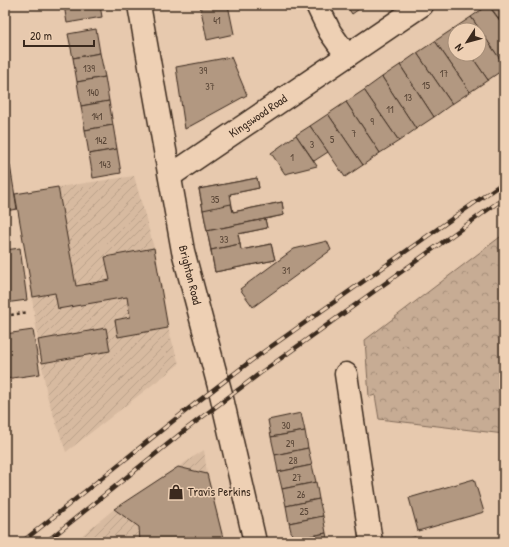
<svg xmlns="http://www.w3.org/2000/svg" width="509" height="547" viewBox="0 0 509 547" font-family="'Patrick Hand',sans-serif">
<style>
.industrial{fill:url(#industrial-furrows)}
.park{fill:url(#park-crowns);stroke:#816b59}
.building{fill:#b29881;stroke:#3b2a1e}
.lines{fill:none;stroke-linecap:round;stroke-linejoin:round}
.minor-casing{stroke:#3b2a1e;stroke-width:25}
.path{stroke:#3b2a1e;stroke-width:2.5;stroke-dasharray:3 3;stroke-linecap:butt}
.minor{stroke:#eed0b4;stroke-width:22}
.rail-casing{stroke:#3b2a1e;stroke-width:4.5}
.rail{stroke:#eed0b4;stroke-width:3;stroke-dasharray:9;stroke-linecap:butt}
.labels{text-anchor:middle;stroke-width:3;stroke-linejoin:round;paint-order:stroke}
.number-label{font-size:10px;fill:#594637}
.street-label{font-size:12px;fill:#3b2a1e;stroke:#eed0b4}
.poi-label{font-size:12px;fill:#3b2a1e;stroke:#eed0b4;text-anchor:start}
</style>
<defs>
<pattern id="industrial-furrows" width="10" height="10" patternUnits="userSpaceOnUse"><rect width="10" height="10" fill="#d7baa0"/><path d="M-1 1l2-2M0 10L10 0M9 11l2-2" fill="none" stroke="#b9a089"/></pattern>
<pattern id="park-crowns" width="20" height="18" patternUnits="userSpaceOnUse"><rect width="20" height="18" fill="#c7ac94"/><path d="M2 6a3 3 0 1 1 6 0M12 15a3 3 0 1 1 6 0" fill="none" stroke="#a38c78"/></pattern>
</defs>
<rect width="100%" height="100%" fill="#e7c9ae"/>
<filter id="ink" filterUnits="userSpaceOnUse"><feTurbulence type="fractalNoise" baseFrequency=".025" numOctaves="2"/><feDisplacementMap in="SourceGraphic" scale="8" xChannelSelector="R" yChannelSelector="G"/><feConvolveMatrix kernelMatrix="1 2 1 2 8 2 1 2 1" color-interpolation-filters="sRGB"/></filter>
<g filter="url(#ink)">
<!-- industrial -->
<g class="industrial">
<polygon points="134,176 154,248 168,328 179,364 66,452 47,396 38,340 17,193"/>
<polygon points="204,450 207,474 224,542 74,542 114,509"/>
</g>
<!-- park -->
<polygon class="park" points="504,234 504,434 379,419 375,395 369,397 365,340"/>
<!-- building -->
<g class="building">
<polygon points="64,5 100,5 102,17 67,23"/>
<polygon points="200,5 228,5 234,34 207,40"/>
<polygon points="346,5 365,5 352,14"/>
<polygon points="488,5 504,26 504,65 471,17"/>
<polygon points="489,5 504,5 504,26"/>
<polygon points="471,17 504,65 504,69 488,80 470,54 479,54 479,30 455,30 455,31 453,29"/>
<polygon points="96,29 100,53 73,58 68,34"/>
<polygon points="453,29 455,31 455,54 470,54 488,80 470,92 435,41"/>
<polygon points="435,41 470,92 452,104 417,53"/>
<polygon points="100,53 105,77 77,82 73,58"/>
<polygon points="417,53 452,104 434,117 400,65"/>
<polygon points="231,57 247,95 185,129 176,67"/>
<polygon points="400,65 434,117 416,129 382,77"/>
<polygon points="105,77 109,101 81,106 77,82"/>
<polygon points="382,77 416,129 399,141 364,90"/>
<polygon points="364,90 399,141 380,153 346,102"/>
<polygon points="109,101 113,125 85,130 81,106"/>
<polygon points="346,102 380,153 363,165 328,114"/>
<polygon points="328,114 363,165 345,177 310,126"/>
<polygon points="113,125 117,149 89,154 85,130"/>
<polygon points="310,126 328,152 314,161 296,135"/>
<polygon points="296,135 317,166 285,174 271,153"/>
<polygon points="117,149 121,173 93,178 89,154"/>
<polygon points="10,165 17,209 5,211 5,166"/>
<polygon points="257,178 259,188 230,194 231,204 203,210 199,189"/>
<polygon points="257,178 259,188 230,194 233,212 282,202 284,215 265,219 267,228 238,234 241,250 271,244 275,260 215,272 199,189"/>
<polygon points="58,187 76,286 110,280 105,257 154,248 168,328 118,337 115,320 130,317 127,297 58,309 55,293 33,297 15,194"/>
<polygon points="282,202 284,215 207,231 203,210 231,204 233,212"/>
<polygon points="265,219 267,228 238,234 240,244 211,250 207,231"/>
<polygon points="327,241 331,250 253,307 240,289 294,249"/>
<polygon points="240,244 241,250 271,244 275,260 215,272 211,250"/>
<polygon points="20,248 27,300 5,303 5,250"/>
<polygon points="106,328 110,351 42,363 38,340"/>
<polygon points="33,330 40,374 5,379 5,334"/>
<polygon points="301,413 305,431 271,437 268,420"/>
<polygon points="305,431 308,448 275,455 271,437"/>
<polygon points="308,448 312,465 278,472 275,455"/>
<polygon points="312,465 316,482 282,489 278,472"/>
<polygon points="178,467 207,474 224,542 140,542 139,527 114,509"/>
<polygon points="474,479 484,512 418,531 409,498"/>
<polygon points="316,482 319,499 286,506 282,489"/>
<polygon points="319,499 323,516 289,523 286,506"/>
<polygon points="323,516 326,533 293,540 289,523"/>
<polygon points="326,533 328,542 293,542 293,540"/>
<polygon points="415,537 417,542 397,542"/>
</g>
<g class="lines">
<defs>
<g id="minor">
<polyline points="139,5 183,251 221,394 255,542"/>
<polyline points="317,5 330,32 347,56"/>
<polyline points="170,176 422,5"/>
<polyline points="346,374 371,542"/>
</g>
</defs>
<!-- minor casing -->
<use href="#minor" class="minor-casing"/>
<!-- path -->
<polyline class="path" points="5,316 28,312"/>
<!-- minor -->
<use href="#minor" class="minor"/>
<defs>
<g id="rail">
<polyline points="22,542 183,413 252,360 504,182"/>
<polyline points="46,542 189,427 259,374 504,198"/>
</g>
</defs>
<!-- rail casing -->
<use href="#rail" class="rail-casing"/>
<!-- rail -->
<use href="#rail" class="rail"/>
</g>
</g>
<!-- icons -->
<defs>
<symbol id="shop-bare" viewBox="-9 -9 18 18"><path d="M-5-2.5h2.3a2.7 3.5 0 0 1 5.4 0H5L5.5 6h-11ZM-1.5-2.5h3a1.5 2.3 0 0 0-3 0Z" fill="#3b2a1e" stroke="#eed0b4" stroke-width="2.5" paint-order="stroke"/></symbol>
</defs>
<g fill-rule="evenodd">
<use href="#shop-bare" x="165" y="481" width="22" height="22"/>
</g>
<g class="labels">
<!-- number labels -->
<g class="number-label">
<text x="217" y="24">41</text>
<text x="89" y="72">139</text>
<text x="203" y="74">39</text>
<text x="444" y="77">17</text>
<text x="426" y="89">15</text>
<text x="210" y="90">37</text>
<text x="93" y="96">140</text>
<text x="408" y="101">13</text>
<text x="390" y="113">11</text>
<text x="97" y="120">141</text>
<text x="372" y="125">9</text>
<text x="354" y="137">7</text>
<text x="332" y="143">5</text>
<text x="101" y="144">142</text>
<text x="312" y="148">3</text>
<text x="292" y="161">1</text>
<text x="105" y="168">143</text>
<text x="215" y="203">35</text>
<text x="224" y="243">33</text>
<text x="286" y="274">31</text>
<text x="286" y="429">30</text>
<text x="290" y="447">29</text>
<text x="293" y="464">28</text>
<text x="297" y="481">27</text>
<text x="301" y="498">26</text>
<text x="304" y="515">25</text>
</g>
<!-- street labels -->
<g class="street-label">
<text transform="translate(258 116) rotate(-34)" y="4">Kingswood Road</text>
<text transform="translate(190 275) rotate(76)" y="4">Brighton Road</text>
</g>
<!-- poi labels -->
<g class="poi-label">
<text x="188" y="496">Travis Perkins</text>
</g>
</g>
<!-- margin -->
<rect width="509" height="547" fill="none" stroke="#eed0b4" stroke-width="20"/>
<rect x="10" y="10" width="489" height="527" fill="none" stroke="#3b2a1e" stroke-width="1.5" filter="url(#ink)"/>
<!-- north arrow -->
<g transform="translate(467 42) rotate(234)"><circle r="19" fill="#eed0b4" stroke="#a68e78"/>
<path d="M0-3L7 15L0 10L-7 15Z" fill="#3b2a1e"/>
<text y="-6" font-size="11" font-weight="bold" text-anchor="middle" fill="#3b2a1e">N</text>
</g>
<!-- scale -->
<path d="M24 40v6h70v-6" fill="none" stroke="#3b2a1e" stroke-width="2"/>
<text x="30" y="40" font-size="12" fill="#3b2a1e" stroke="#eed0b4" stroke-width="3" paint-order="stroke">20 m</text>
</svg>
